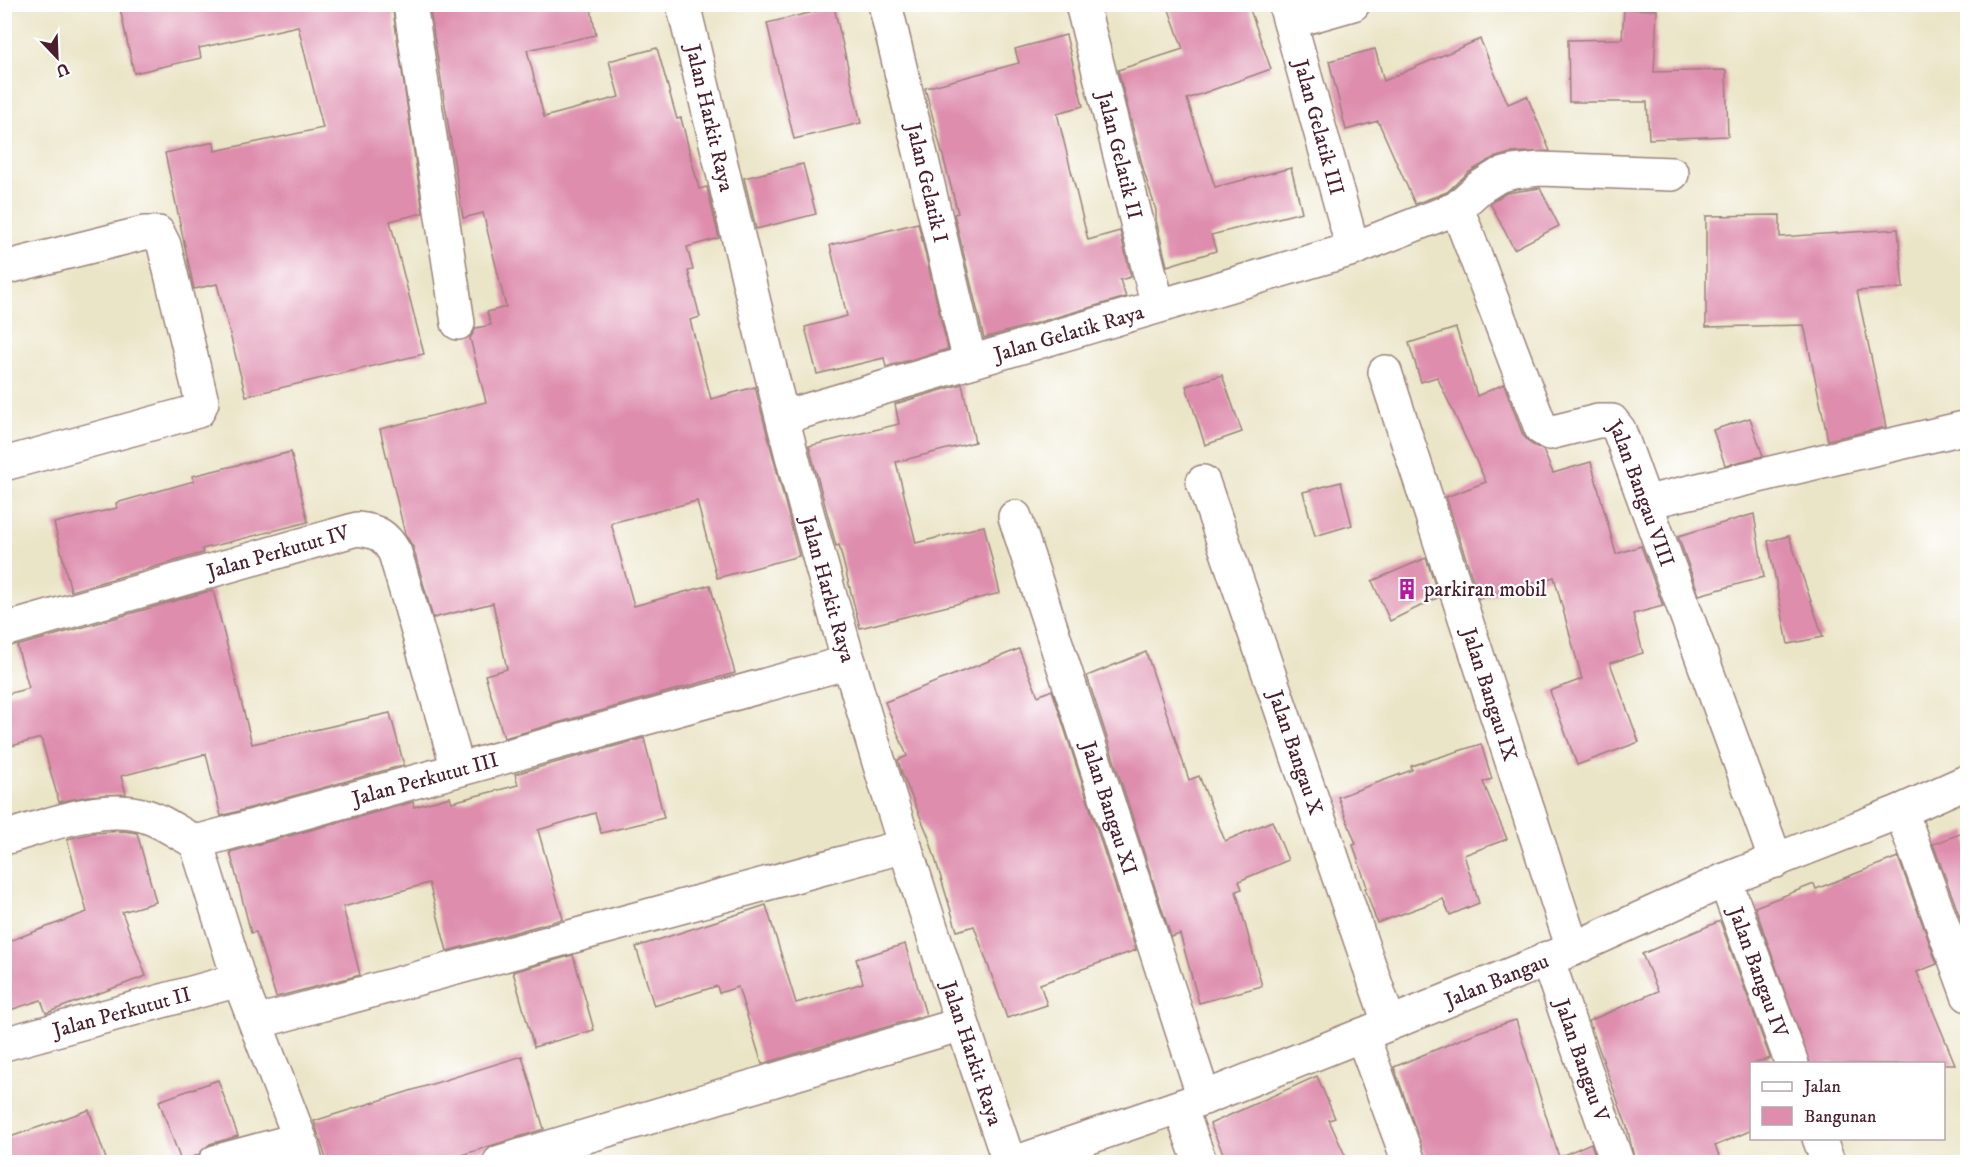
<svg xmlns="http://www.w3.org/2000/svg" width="1972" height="1167" viewBox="0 0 1972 1167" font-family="'IM FELL DW Pica',serif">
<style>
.building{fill:#de8dad}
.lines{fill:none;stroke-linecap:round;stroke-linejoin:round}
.minor-casing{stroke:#9a827a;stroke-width:36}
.minor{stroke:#fff;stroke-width:33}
.labels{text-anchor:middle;stroke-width:4.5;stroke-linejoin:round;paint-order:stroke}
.street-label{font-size:21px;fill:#4a1f2b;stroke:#fff}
.poi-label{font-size:21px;fill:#4a1f2b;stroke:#fff;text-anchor:start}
</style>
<rect width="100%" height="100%" fill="#fff"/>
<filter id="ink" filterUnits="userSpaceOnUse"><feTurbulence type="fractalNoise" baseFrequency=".0167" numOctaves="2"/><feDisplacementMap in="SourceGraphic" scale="12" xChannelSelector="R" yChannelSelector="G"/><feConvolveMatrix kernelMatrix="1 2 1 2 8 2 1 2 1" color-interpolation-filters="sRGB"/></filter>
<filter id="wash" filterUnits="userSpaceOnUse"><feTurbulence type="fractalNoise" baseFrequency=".008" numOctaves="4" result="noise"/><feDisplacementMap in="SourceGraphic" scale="24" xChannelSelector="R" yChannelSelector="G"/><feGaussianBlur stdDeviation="1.35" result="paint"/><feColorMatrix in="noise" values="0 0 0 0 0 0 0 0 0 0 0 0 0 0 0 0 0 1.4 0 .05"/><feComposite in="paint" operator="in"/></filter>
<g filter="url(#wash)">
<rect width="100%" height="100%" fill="#ebe5c8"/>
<g id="blocks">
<!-- building -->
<g class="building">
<polygon points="119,4 392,4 423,213 390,221 424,354 246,396 217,284 194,289 165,153 214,142 215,151 323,128 298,26 199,48 201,58 134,73"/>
<polygon points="429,4 590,4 596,35 527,50 544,117 619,97 609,61 657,48 677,119 681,118 699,189 707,187 719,238 687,247 693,270 688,271 700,317 690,320 711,399 755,387 799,556 717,578 697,501 611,523 634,606 710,585 735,673 504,738 485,675 507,669 493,603 433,618 413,547 405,534 380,429 486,402 470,338 476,328 491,325 487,312 506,307 483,213 463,218"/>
<polygon points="1167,4 1248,4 1271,69 1187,99 1215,187 1291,168 1302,212 1211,235 1216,251 1167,266 1156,220 1156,210 1144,172 1118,70 1183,49"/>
<polygon points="834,7 861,123 794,139 767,23"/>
<polygon points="1624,9 1657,10 1654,72 1726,70 1728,136 1649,139 1647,102 1569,102 1568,40 1622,39"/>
<polygon points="1066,35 1083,106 1057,113 1088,240 1120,231 1131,277 1120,280 1126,297 984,338 954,214 958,213 925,88 1019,63 1015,49"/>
<polygon points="1480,39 1508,104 1527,96 1550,151 1511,153 1493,158 1469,172 1447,192 1415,204 1378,121 1346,130 1329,61 1375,49 1384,81"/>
<polygon points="803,164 816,214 756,229 744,178"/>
<polygon points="1540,188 1559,226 1514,249 1490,203 1506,193"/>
<polygon points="1780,215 1780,237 1898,229 1903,288 1857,291 1886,427 1828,440 1804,325 1706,327 1706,216"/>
<polygon points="918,223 948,349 886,367 884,358 817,374 805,327 847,316 830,245"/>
<polygon points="1456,328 1477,396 1504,384 1523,435 1531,444 1543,450 1553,473 1591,462 1616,554 1641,546 1663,606 1633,614 1643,653 1610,663 1639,742 1577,765 1550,691 1582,679 1554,577 1479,599 1446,497 1486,482 1437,377 1421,382 1409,343"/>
<polygon points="1222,375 1242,432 1205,445 1186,386"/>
<polygon points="962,384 975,442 896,462 916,543 984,526 1000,593 860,628 839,545 836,546 809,446 899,424 895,404"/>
<polygon points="1750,418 1763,456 1725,465 1713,430"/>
<polygon points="291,452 308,522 202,549 203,553 71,591 54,523 117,508 116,503 194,481 192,476"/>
<polygon points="1341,482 1352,525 1315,536 1303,492"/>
<polygon points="1754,514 1764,577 1699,595 1678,536"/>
<polygon points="1789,536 1823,637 1788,644 1768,541"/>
<polygon points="1426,558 1439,597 1390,621 1372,581"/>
<polygon points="213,590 252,744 390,713 404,765 221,816 206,754 121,776 126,794 88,796 59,802 41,738 4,748 4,695 29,688 17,646"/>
<polygon points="1019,649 1038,696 1052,690 1136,950 1040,984 1047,1005 1007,1018 974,926 957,931 928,835 903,776 898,760 907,756 885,702"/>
<polygon points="1146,652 1189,780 1199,776 1225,841 1272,821 1288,860 1239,881 1242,889 1236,891 1262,986 1199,1003 1180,934 1171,937 1087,676"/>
<polygon points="644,738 664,818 601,833 595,813 538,830 563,919 447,951 429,883 343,907 360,975 276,997 256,932 251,933 230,852 413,802 414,807 450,797 452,802 518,785 515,774"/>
<polygon points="1481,744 1492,779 1483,782 1507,839 1464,855 1479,903 1450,915 1443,899 1377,923 1365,888 1367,887 1353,845 1356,844 1338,797 1412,770 1411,766"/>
<polygon points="123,831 137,833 156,902 122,912 146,976 46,1013 41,1000 4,1012 4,943 87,912 67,839 93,833"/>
<polygon points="1968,831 1968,939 1933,844"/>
<polygon points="1898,857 1937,964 1917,972 1955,1064 1810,1064 1755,907 1814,884 1816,889"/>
<polygon points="766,905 796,1003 863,983 856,959 905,944 926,1015 762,1064 738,987 719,993 717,986 654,1006 636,947"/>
<polygon points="1720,921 1770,1058 1752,1064 1752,1130 1715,1146 1722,1162 1635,1162 1627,1127 1589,1021 1658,991 1642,954"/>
<polygon points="573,955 594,1030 534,1047 513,972"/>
<polygon points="1516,1020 1559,1157 1591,1143 1597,1162 1427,1162 1394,1067 1478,1032"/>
<polygon points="522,1056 544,1129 440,1162 327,1162 314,1121"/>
<polygon points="1317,1076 1335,1118 1329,1120 1348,1162 1227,1162 1210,1124"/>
<polygon points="218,1080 238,1136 210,1144 198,1155 181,1161 159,1101"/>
<polygon points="89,1110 107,1162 4,1162 4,1139"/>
</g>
</g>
</g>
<g filter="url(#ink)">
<use href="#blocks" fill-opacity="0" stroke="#9a827a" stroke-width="1.5"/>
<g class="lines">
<defs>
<g id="minor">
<polyline points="410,4 458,323"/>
<path id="s1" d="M683,4C721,161 756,319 797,475C858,707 932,936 1009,1162"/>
<path id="s2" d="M885,4L970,362"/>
<path id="s3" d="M1082,4L1158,306"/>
<path id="s4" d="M1285,4L1353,249"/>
<polyline points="1290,22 1353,4"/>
<path id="s5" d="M1457,208L1541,428L1549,433L1598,421H1612L1619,430L1776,861"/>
<polyline points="4,268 144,233 158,233 164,245 202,402 198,411 4,464"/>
<path id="s6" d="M1385,372L1573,949"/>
<path id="s7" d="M784,417L1353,249L1457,208L1479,188L1498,176L1513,172L1540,169L1672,174"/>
<path id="s8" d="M1203,482L1389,1023"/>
<polyline points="1647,502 1968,427"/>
<path id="s9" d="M1015,517L1204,1098"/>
<path id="s10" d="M4,630L357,529C377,531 385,535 395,553L458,769"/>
<polyline points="1901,811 1968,995"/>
<path id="s11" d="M4,838C47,826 97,804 142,815C160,819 179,834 196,842L849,662"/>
<polyline points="196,842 239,980 300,1139 306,1162"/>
<path id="s12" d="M1725,880L1792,1064"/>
<path id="s13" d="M1547,958L1617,1162"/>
<polyline points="257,1022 905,846"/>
<polyline points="1362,1035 1409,1162"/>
<path id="s14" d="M4,1044L239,980"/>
<polyline points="1180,1107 1200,1162"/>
<polyline points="1819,1138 1828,1162"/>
<polyline points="215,1162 300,1139"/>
<polyline points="500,1162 962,1024"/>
<path id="s15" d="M1017,1162L1204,1098L1362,1035L1573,949L1725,880L1901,811L1968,781"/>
</g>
</defs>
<!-- minor casing -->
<use href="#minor" class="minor-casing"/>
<!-- minor -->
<use href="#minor" class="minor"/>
</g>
</g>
<!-- icons -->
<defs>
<symbol id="building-bare" viewBox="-9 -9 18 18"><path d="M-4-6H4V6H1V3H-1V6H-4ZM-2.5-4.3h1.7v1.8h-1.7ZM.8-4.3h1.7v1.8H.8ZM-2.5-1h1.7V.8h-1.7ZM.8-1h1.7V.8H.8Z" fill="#b5179e" stroke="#fff" stroke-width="2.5" paint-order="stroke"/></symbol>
</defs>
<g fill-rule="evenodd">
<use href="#building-bare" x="1392" y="574" width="30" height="30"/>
</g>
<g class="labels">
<!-- street labels -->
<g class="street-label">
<text dy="7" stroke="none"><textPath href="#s1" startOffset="117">Jalan Harkit Raya</textPath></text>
<text dy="7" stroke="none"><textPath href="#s4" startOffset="128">Jalan Gelatik III</textPath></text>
<text dy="7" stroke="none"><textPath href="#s3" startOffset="156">Jalan Gelatik II</textPath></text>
<text dy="7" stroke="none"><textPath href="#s2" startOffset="184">Jalan Gelatik I</textPath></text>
<text dy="7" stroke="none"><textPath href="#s7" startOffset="297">Jalan Gelatik Raya</textPath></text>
<text dy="7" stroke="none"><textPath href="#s5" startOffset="388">Jalan Bangau VIII</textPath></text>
<text dy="7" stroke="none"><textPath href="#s10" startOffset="285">Jalan Perkutut IV</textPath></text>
<text dy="7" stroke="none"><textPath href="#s1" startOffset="603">Jalan Harkit Raya</textPath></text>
<text dy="7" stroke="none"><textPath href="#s6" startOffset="339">Jalan Bangau IX</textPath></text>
<text dy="7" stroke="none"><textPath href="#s8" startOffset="286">Jalan Bangau X</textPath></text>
<text dy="7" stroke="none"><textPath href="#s11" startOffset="440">Jalan Perkutut III</textPath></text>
<text dy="7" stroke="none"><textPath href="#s9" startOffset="306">Jalan Bangau XI</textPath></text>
<text dy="7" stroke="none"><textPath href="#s12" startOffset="98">Jalan Bangau IV</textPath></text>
<text dy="7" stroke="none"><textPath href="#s15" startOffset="513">Jalan Bangau</textPath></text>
<text dy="7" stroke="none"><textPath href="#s14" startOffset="122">Jalan Perkutut II</textPath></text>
<text dy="7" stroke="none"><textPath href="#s1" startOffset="1089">Jalan Harkit Raya</textPath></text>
<text dy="7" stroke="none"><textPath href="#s13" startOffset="108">Jalan Bangau V</textPath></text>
</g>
<!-- poi labels -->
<g class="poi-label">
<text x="1424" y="596">parkiran mobil</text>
</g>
</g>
<!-- margin -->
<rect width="1972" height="1167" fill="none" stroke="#fff" stroke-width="24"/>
<!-- legend -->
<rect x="1750" y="1062" width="195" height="78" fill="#ffffff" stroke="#b7a5aa" stroke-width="1.5"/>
<rect x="1762" y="1082" width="30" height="9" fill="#ffffff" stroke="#b7a5aa" stroke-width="1.5"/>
<text x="1804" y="1092" font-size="18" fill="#4a1f2b">Jalan</text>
<rect x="1762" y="1107" width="30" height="18" fill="#de8dad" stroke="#b7a5aa" stroke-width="1.5"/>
<text x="1804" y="1122" font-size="18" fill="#4a1f2b">Bangunan</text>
<!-- north arrow -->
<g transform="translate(57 57) rotate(157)" stroke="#ffffff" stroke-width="4.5" paint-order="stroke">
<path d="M0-4.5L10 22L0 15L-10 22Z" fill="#4a1f2b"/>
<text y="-9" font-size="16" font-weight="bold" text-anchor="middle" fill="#4a1f2b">U</text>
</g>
</svg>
